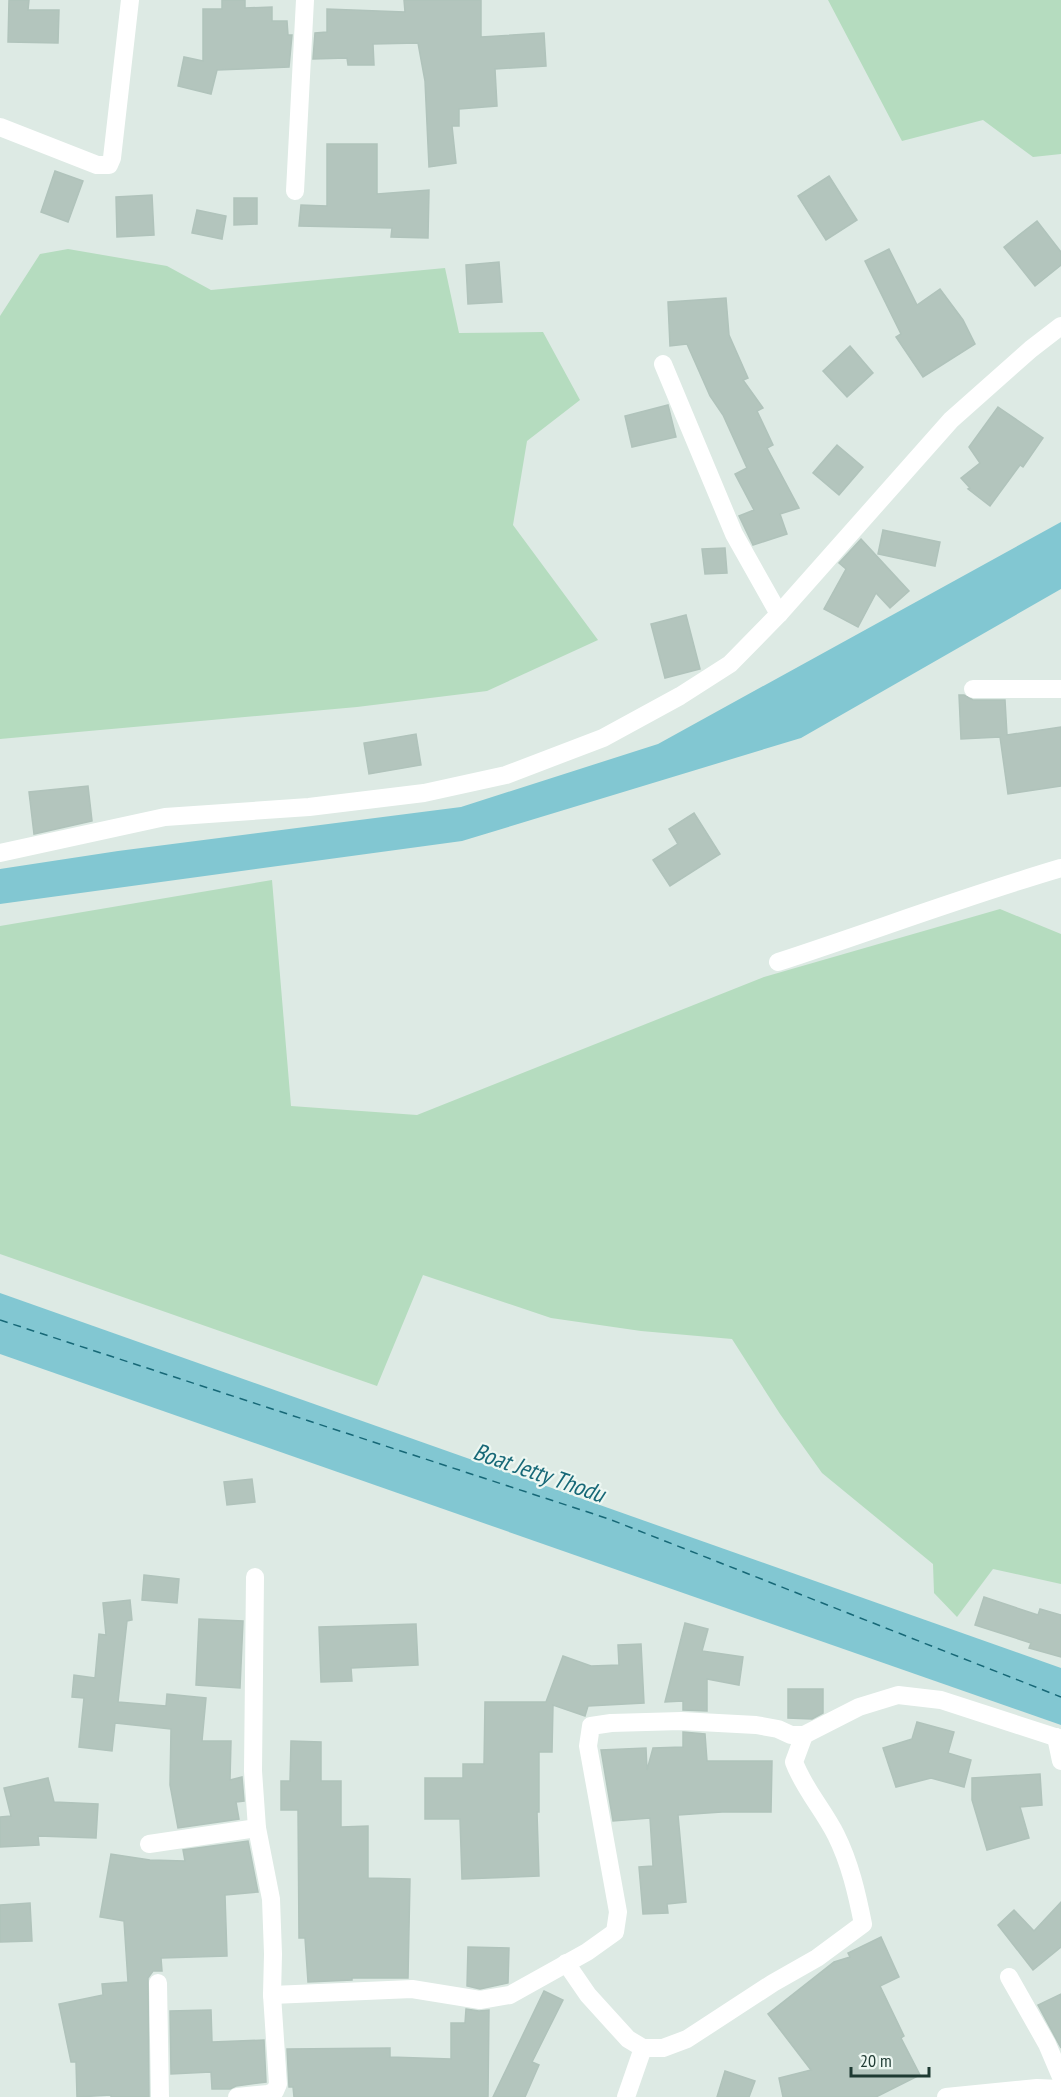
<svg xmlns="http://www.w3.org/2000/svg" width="1061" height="2097" viewBox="0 0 1061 2097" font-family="'PT Sans Narrow',sans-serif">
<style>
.green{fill:#b5dcbf}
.water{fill:#82c7d2}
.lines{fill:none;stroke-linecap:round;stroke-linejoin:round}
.ferry{stroke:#176877;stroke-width:1.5;stroke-dasharray:8 6;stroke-linecap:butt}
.building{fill:#b3c5bd;stroke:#b0c3bb;stroke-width:1.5}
.minor{stroke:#fff;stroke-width:18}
.labels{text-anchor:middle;stroke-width:4.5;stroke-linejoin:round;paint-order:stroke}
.water-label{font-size:24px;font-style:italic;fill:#176877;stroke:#edf7f2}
</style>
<rect width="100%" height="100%" fill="#ddeae4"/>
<!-- green -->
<g class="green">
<polygon points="828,0 1061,0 1061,154 1033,157 983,120 902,141"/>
<polygon points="68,249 167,266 211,290 445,268 459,333 543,332 580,400 527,441 513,525 598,640 487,691 357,707 0,739 0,316 40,254"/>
<polygon points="272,880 291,1106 417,1115 764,977 1000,909 1061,934 1061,1584 993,1569 957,1617 934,1593 933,1564 822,1473 780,1414 732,1339 641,1331 551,1318 423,1275 377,1386 0,1254 0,926"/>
</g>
<!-- water -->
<g class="water">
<polygon points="1061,522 1061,589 801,738 462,841 0,904 0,869 118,851 461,807 658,744"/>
<polygon points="0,1293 1061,1668 1061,1725 0,1354"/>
</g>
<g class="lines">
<!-- ferry -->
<polyline class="ferry" points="0,1320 609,1519 1061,1697"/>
</g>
<!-- building -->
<g class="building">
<polygon points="9,0 29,0 28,10 59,10 58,43 8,42"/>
<polygon points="222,0 245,0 245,8 272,7 272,21 287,21 288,35 292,35 289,67 217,70 211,94 178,86 184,57 203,61 203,9 222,9"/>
<polygon points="404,0 481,0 481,37 544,33 546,66 495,69 497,106 459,109 459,126 452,126 456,163 429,167 425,81 418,43 373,44 374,65 348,65 347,58 313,59 315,33 327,32 327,9 405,12"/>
<polygon points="327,144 377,144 377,194 429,190 428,238 391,237 392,228 299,226 301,205 327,206"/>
<polygon points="55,171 83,181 68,222 41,212"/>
<polygon points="829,176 857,220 826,240 798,196"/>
<polygon points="152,195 154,235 117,237 116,197"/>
<polygon points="234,198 257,198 257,224 234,225"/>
<polygon points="197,210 226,216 222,239 192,233"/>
<polygon points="1037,221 1061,252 1061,265 1035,286 1004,247"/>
<polygon points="889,249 917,305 940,289 963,320 975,344 923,377 896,337 901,334 865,261"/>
<polygon points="499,262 502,302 468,304 466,265"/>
<polygon points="726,298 729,335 748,378 743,380 763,408 757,411 773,445 767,448 799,508 780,514 787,534 753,545 739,516 754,510 735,474 747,468 723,415 710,396 687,344 670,346 668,302"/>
<polygon points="850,346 873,373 847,397 823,371"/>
<polygon points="668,405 676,437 632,447 625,416"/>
<polygon points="998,407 1043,438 1023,467 1020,465 990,506 968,489 970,488 961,478 980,463 969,447"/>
<polygon points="837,445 863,467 839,495 813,473"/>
<polygon points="883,530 940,542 935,566 878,554"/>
<polygon points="861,539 909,591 890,608 876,593 858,627 824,609 846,569 839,563"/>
<polygon points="725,548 727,573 705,574 702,549"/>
<polygon points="686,615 700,669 665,678 651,624"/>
<polygon points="959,695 964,695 973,700 1005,700 1007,735 1061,727 1061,786 1008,794 1000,737 961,739"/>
<polygon points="416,734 421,765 369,774 364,743"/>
<polygon points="88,786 92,821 34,834 29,792"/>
<polygon points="694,813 720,854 670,886 653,860 678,844 669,829"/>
<polygon points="252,1479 255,1502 227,1505 224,1482"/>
<polygon points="144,1575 179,1579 177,1603 142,1600"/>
<polygon points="984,1597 1038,1615 1040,1609 1061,1615 1061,1657 1029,1648 1031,1643 975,1625"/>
<polygon points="130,1600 132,1620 127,1621 118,1702 166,1706 167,1694 206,1698 202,1741 231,1741 230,1780 242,1777 244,1801 236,1802 239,1819 178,1828 170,1785 171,1729 115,1723 112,1751 79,1747 84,1698 72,1697 74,1675 95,1678 99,1634 106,1635 103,1603"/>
<polygon points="199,1619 243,1621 240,1688 196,1685"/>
<polygon points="685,1623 708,1629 702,1651 743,1657 739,1685 707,1679 707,1711 683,1710 683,1701 665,1702"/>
<polygon points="416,1624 418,1665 351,1668 352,1681 321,1682 319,1627"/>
<polygon points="641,1644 644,1703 588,1706 585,1716 553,1705 552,1752 539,1752 539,1812 537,1812 539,1876 462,1879 460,1819 425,1819 425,1778 463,1778 463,1764 484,1764 485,1702 546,1702 563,1656 591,1666 619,1665 618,1645"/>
<polygon points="788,1689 823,1689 823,1713 812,1719 788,1718"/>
<polygon points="917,1722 954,1732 948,1753 971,1760 964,1787 931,1778 896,1787 883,1748 912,1739"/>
<polygon points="683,1732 705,1734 707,1761 772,1761 771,1812 722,1812 678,1815 686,1902 667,1904 668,1913 643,1914 639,1867 653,1866 650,1818 613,1821 601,1750 646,1748 647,1770 653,1748 683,1747"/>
<polygon points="291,1741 321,1742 321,1781 341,1781 341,1827 368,1826 368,1878 410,1879 408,1978 352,1978 352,1980 308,1982 305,1938 299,1938 298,1810 281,1810 281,1781 290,1781"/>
<polygon points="1040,1774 1042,1805 1020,1807 1029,1838 987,1850 972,1800 972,1778"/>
<polygon points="48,1778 54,1802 98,1804 96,1838 38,1836 39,1845 0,1847 0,1817 11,1816 4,1788"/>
<polygon points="248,1841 258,1892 225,1895 227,1956 161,1958 162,1971 153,1971 148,1978 149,2097 111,2097 111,2095 77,2097 76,2062 71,2062 59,2004 103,1995 102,1984 128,1982 124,1921 100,1917 111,1854 150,1860 185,1861 183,1850"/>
<polygon points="1061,1902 1061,1947 1033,1970 998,1925 1014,1910 1034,1931"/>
<polygon points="30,1903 32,1941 0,1942 0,1905"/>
<polygon points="881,1937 899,1977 880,1986 904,2036 901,2038 920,2075 876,2097 783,2097 779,2078 811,2070 768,2014 834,1962 850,1957 848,1953"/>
<polygon points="468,1947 509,1948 508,1983 480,1989 467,1986"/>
<polygon points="544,1991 563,2000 532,2062 539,2065 525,2097 493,2097"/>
<polygon points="1061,1994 1061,2048 1038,2005"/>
<polygon points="466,2009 479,2011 489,2010 488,2097 294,2097 293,2087 289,2087 287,2049 390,2048 390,2057 451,2059 451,2023 465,2023"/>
<polygon points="211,2010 212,2042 264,2040 266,2082 236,2086 230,2089 212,2089 211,2072 171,2074 170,2011"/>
<polygon points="725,2071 755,2081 749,2097 717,2097"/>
</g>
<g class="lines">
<!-- minor -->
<g class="minor">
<polyline points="0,127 97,165 109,165 112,158 130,0"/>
<polyline points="295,191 305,0"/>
<polyline points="663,364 734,534 779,614"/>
<polyline points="973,689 1061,689"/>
<polyline points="0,853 165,817 309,807 424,793 506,775 603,738 680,696 730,664 779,614 951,420 1031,349 1061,326"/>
<path d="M778,962C873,931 966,896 1061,868"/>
<polyline points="1056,1737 1061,1761"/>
<polyline points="149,1844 257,1828"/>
<path d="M566,1963L588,1995L628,2039L643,2048H663L687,2039L773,1983L817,1958L863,1924C857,1894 850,1863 836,1835C823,1809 804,1789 794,1762L804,1735"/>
<polyline points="1009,1977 1047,2044 1061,2077"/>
<polyline points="158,1983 160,2097"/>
<polyline points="272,1995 412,1989 480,2000 510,1995 587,1952 615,1932 618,1912 588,1746 591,1726 611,1723 681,1721 756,1725 778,1729 791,1735 804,1735 859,1707 898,1695 941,1700 1061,1739"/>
<polyline points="237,2097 268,2094 275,2091 278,2084 272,1995 273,1954 271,1899 257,1828 253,1771 255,1577"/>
<polyline points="626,2097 643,2048"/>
<polyline points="946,2097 1037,2088 1061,2089"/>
</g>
</g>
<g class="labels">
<!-- water labels -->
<g class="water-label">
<text transform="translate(539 1473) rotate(19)" y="8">Boat Jetty Thodu</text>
</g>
</g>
<!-- scale -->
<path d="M851 2067v9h78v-9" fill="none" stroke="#1e3a32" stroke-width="3"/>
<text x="860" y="2067" font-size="18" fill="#1e3a32" stroke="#edf7f2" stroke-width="4.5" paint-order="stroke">20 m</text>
</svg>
